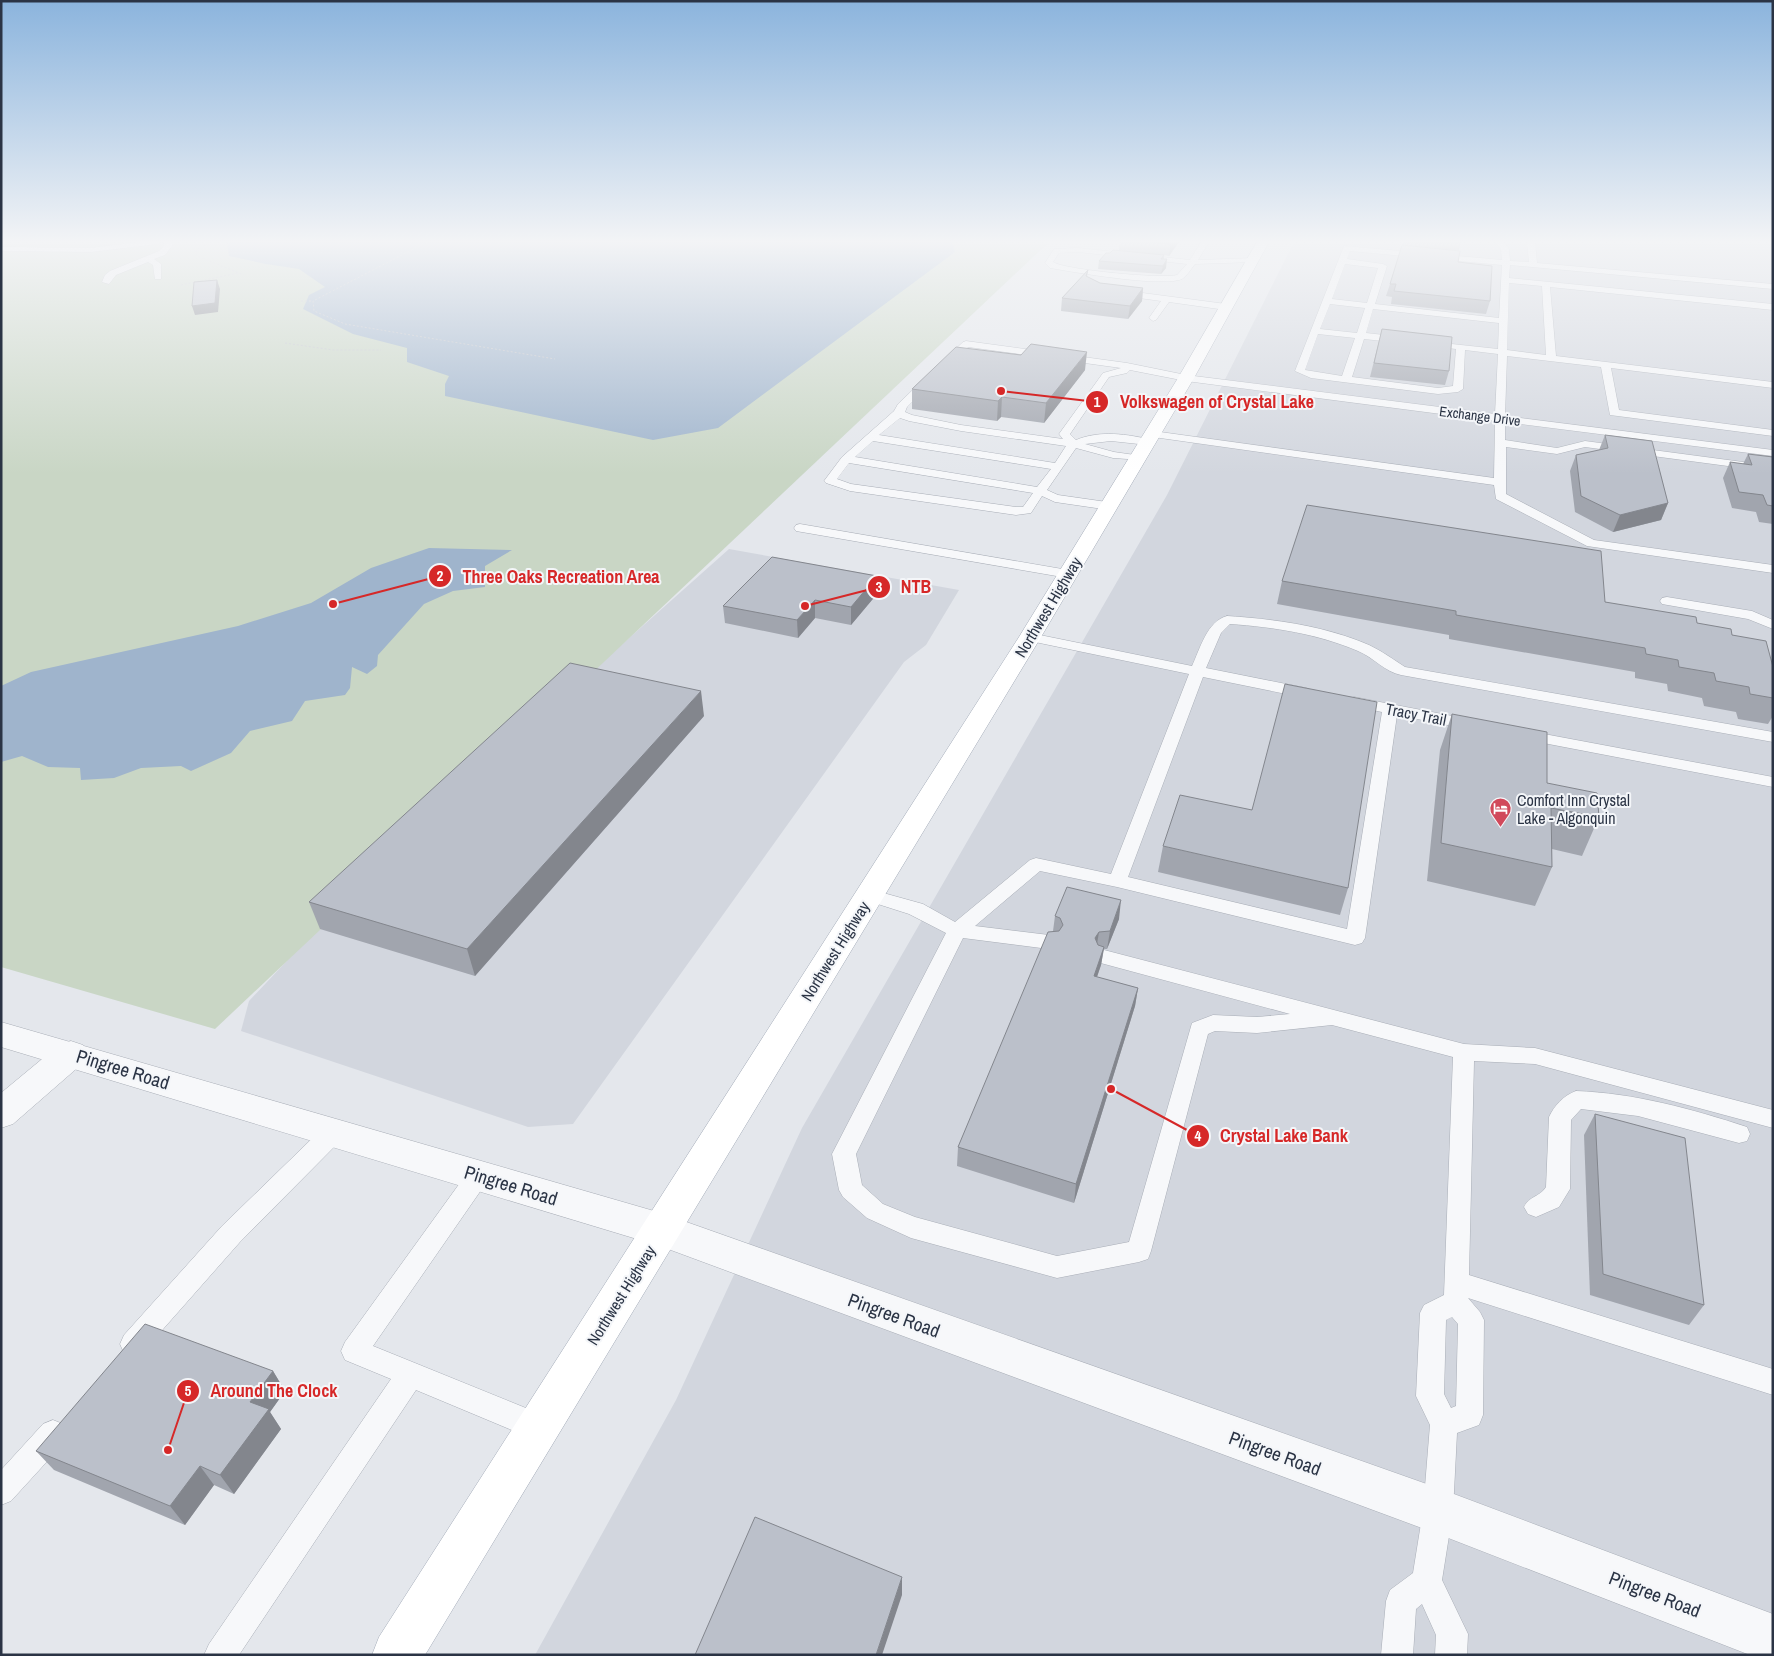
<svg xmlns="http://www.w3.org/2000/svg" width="1774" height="1656" viewBox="0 0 1774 1656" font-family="'Archivo Narrow',sans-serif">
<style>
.built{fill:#d2d6de}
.green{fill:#c9d6c5}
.water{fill:#9fb4cc}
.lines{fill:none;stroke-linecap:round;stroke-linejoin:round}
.service-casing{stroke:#a9aeb7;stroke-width:1}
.minor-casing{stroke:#a9aeb7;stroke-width:1}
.tertiary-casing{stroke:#a9aeb7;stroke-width:1}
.primary-casing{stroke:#a3abb8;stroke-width:1}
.path{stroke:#c2c5cb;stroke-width:1;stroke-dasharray:2 2;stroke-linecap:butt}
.service{fill:#f7f8fa;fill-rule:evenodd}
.minor{fill:#f7f8fa;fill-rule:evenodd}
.tertiary{fill:#f7f8fa;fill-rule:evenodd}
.primary{fill:#fff;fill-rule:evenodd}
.wall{fill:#a1a5ae}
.shaded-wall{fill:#83868d}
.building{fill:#bbc0ca;stroke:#83868d}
.labels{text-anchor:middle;stroke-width:4;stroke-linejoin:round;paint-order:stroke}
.far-street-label{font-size:14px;fill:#2b3445;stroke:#f4f6f9}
.street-label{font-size:16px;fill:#2b3445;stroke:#f4f6f9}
.poi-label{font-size:16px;fill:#2b3445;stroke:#f4f6f9;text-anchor:start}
.near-street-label{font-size:19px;fill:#2b3445;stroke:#f4f6f9}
.leader{fill:none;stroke:#d62828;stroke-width:2}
.callout-dot{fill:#d62828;stroke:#f4f6f9;stroke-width:2}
.mark-label{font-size:15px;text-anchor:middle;font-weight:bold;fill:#fff}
.callout-label{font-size:18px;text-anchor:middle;font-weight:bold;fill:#d62828;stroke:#f4f6f9;stroke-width:4;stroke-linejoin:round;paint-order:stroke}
</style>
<rect width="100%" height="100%" fill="#e4e7ec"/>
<!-- built -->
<g class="built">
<polygon points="1294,242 1773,242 1773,1655 535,1655 676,1400 802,1128 1167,495"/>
<polygon points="729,549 959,590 926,645 904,662 573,1124 528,1127 241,1031 249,1001 315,931 572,689"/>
</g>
<!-- green -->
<polygon class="green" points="1,242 1049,242 215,1029 1,967"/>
<!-- water -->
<g class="water">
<polygon points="231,242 952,242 955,252 718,428 653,440 445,396 445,384 449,376 407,362 407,348 353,334 303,309 309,295 325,287 299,269 266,264 229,256 227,243"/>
<polygon points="429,548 512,550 485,566 485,587 453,591 424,604 378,655 377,666 367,674 352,667 350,688 345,695 305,701 292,721 250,731 231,753 191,771 181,766 141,768 114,778 81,780 80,768 48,767 22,756 1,762 1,686 31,672 238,626 311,603 371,568"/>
</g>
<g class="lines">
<defs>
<g id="service">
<polygon points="140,242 161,242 157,244 91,252 1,251 1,247 91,248"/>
<polygon points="164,242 172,242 172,246 165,255 154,259 161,264 161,279 155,279 153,265 148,262 116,275 109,284 102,282 105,275 110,271 159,251 164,246"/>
<path d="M1201,242H1209L1198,260L1254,258L1258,260L1254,262L1195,264C1191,269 1187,276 1182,279C1164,287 1085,274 1062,270L1050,268L1045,263L1054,249L1078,248L1190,260ZM1078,252L1187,264L1177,275C1162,279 1065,270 1053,262L1059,253Z"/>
<path d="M1495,242H1503L1509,249L1510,261L1529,262L1527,242H1535L1537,263L1773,284V289L1510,265L1509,278L1773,304V310L1550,287L1556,356L1773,382V388L1611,368L1619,410L1773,430V436L1610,415L1601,367L1507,356L1505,416L1773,450V456L1505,422V440L1557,448L1585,441L1773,466V472L1585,447L1557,454L1506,447V494L1594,540L1773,565V573L1587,546L1496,499L1494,485L1153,437L1148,434L1153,431L1494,478L1495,421L1186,381L1130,370L1127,373L1109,377L1070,434L1076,440C1099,430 1128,434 1152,440L1153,442L1148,445L1111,441L1085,444L1114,452L1142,456L1144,458L1142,460L1113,458L1076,448L1047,490L1058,495L1114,503L1116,506L1114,509L1110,510L1055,502L1042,496L1031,513L1016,515L850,491L826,483L824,481L842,457L894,411L898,404L963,342L966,341L1127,363L1186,375L1495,414L1498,354L1465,350L1463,389L1458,392L1438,394L1311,378L1295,371L1344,246L1502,260L1501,249ZM1350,251L1502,265L1499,318L1375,304L1387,266L1383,264L1347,259ZM1345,264L1378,268L1367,303L1332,299ZM1509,283L1542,286L1546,355L1507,350ZM1330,304L1365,308L1357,333L1320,329ZM1373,309L1499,323L1498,349L1424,341V345L1456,349L1453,386L1438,388L1352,377L1364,339L1402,343L1407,340L1402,337L1366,333ZM1318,334L1355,338L1342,376L1305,370ZM968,347L1121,368L1103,373L1059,434L1063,439L961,425L912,415L905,412L907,407ZM900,418L909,421L961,431L1066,446L1055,463L879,435ZM873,441L1051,469L1037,487L855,457ZM849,463L1033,493L1023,507H1016L851,484L837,479Z"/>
<polygon points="1120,290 1226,304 1230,307 1226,310 1169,302 1156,320 1153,321 1149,318 1161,301 1117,295 1116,293"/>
<polygon points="800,524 1068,570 1075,574 1068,578 796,531 794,528 796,525"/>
<polygon points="1667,597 1752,611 1773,620 1773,629 1748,619 1662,604 1660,601 1662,598"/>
<path d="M1227,616C1275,619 1325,626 1369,645C1382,651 1394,660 1405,667L1773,732V742L1401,675C1385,672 1373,657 1358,651C1318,634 1274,627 1230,624L1221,633L1206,668L1306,688L1311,690L1314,693L1311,696L1306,698L1203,677L1128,877L1347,929L1382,712L1349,705L1346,702L1349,699L1354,697L1473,720L1479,722L1481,725L1479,728L1473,730L1397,715L1365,938L1362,943L1355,945L1117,887L1040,871L975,926L1049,935L1056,937L1059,942L1056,947L1049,949L963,938L856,1154L862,1185L883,1204L915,1217L1057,1256L1129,1242L1192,1023L1213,1015L1257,1017L1290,1014L1097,962L1094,957L1097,952L1104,950L1464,1044L1535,1048L1773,1110V1128L1535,1064L1474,1061L1469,1275L1773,1369V1395L1468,1298L1480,1312L1484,1320L1483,1415L1479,1425L1457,1433L1453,1511L1442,1580L1468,1634L1467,1655H1435L1436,1635L1422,1604L1416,1609L1413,1655H1381L1386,1601L1390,1590L1413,1573L1423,1511L1430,1425L1416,1396L1420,1313L1424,1305L1444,1295L1453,1057L1332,1025L1257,1033L1215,1031L1208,1034L1151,1251L1148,1259L1139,1262L1057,1278L911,1238L867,1218L843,1197L839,1190L832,1154L946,933L909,914L862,899L860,895L862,891L869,889L923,904L955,922L1030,860L1036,858L1111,874L1189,674L1030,641L1025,640L1023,637L1025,634L1030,633L1192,666C1200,649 1207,621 1227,616ZM1452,1317L1458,1324L1456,1406L1451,1408L1444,1394L1446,1320Z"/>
<polygon points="1523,730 1773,777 1773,787 1517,738 1515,735 1517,732"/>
<path d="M1576,1091C1634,1093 1692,1109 1747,1127L1750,1134L1747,1141L1739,1143L1638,1116L1581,1109L1571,1120L1570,1189L1559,1207L1536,1217L1528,1214L1524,1207C1529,1196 1540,1197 1546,1187L1549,1117C1554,1106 1564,1095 1576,1091Z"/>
<polygon points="334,1123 342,1125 345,1132 342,1139 240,1242 142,1353 133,1356 124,1353 120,1344 124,1335 222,1226 326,1125"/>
<polygon points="478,1166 486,1169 490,1176 486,1183 373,1346 548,1417 552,1427 548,1437 538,1441 416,1390 239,1655 204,1655 209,1644 391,1379 345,1360 341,1351 345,1342 470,1169"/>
<polygon points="53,1420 63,1424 67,1434 63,1444 11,1501 1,1505 1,1470 43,1424"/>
</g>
<polygon id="minor" points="71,1041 83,1045 88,1054 83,1063 13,1124 1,1128 1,1093 59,1045"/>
<polygon id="tertiary" points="1,1022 661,1213 1438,1488 1773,1614 1773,1655 1750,1655 1438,1534 660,1246 1,1047"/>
<polygon id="primary" points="1257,242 1269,242 1194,378 1041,637 425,1655 372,1655 379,1637 1019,637 1178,378"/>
</defs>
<!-- service casing -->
<use href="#service" class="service-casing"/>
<!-- minor casing -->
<use href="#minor" class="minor-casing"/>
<!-- tertiary casing -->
<use href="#tertiary" class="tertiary-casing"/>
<!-- primary casing -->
<use href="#primary" class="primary-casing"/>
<!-- path -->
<g class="path">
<polyline points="210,242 196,250 197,256 244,275"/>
<polyline points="427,242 313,301 314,311 345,324 555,359"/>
<polyline points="181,285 238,273"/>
<polyline points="301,301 313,301"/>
<polyline points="285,343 333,350 381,350"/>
</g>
<!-- service -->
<use href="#service" class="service"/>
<!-- minor -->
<use href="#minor" class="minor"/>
<!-- tertiary -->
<use href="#tertiary" class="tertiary"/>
<!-- primary -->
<use href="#primary" class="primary"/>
</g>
<!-- wall -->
<g class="wall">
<polygon points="1120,242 1179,242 1169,256 1164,255 1164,259 1166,268 1161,274 1098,269 1099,261 1119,250"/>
<polygon points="1403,242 1461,242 1459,250 1458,262 1490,301 1486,314 1391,304 1392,297 1386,296 1390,284"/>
<polygon points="1088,270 1087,277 1100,283 1143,288 1142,301 1128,319 1061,311 1062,298"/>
<polygon points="1382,329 1449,371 1445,385 1370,377"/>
<polygon points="1085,370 1044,423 1001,417 997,421 912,409 912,389"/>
<polygon points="1605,435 1668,503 1661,520 1613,532 1575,512 1570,471 1576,455 1599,450"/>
<polygon points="1748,454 1773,457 1773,524 1759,522 1756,512 1732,508 1723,478 1730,462 1743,464"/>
<polygon points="877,576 877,594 851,625 815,618 798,638 725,623 723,606"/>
<polygon points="1282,581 1605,602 1732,635 1773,667 1773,716 1768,724 1738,719 1736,712 1704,706 1702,698 1668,691 1667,684 1635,678 1635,672 1449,639 1449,635 1277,604"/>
<polygon points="1452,714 1547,783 1599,817 1582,856 1552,849 1552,867 1535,906 1427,881 1440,750"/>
<polygon points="704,716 475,976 320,929 309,902"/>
<polygon points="1163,846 1348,888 1340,915 1158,872"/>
<polygon points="1055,916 1119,919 1107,949 1104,949 1101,965 1097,977 1138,988 1135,1006 1074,1203 957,1166 958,1147 1053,931"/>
<polygon points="1595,1114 1704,1305 1689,1325 1590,1295 1584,1135"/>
<polygon points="273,1371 285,1391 270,1412 281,1429 234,1494 214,1485 185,1525 54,1470 36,1451"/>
</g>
<!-- shaded-wall -->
<g class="shaded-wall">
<polygon points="1172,242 1179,242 1169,256 1170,244"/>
<polygon points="1167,259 1166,268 1161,274 1163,266"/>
<polygon points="217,280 220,289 218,312 195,315 192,306"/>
<polygon points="1143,288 1142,301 1128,319 1130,306"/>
<polygon points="1087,352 1085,370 1044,423 1046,403"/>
<polygon points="1002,397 1001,417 997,421 998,401"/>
<polygon points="1668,503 1661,520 1613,532 1620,515"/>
<polygon points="877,576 877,594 851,625 851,607"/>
<polygon points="815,600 815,618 798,638 797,620"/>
<polygon points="701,691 704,716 475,976 467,949"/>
<polygon points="1121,900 1119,919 1107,949 1110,931"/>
<polygon points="1099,932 1096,950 1095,938"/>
<polygon points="1104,947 1101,965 1091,994 1094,976"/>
<polygon points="1138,988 1135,1006 1074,1203 1076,1184"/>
<polygon points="273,1371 285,1391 270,1412 281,1429 234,1494 220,1475 250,1402"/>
<polygon points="200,1466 214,1485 185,1525 170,1506"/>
<polygon points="902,1577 902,1595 882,1655 876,1655"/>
</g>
<!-- building -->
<g class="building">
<polygon points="1150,242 1172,242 1170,244"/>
<polygon points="1402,245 1460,251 1458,262 1492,266 1490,301 1394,291 1396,284 1390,284"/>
<polygon points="1113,250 1164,255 1161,259 1167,259 1163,266 1099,261 1106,253 1110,253"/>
<polygon points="1088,270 1086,276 1100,283 1143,288 1130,306 1062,298"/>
<polygon points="217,280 215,303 192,306 194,282"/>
<polygon points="1382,329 1452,337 1449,371 1374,363"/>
<polygon points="1031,344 1087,352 1046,403 1002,397 998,401 912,389 956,347 1021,355"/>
<polygon points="1605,435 1652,441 1668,503 1620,515 1581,496 1576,455 1608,448"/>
<polygon points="1748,454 1773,457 1773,506 1767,505 1763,495 1739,492 1730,462 1752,465"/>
<polygon points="1307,505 1601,551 1605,602 1696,617 1697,623 1731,629 1732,635 1766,641 1773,667 1773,698 1750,694 1749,687 1716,681 1714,673 1679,667 1678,660 1646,654 1645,648 1456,615 1456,611 1282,581"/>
<polygon points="772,557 877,576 851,607 815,600 797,620 723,606"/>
<polygon points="570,663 701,691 467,949 309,902"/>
<polygon points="1285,684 1377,702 1348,888 1163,846 1180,795 1252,810"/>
<polygon points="1452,714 1547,732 1547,783 1597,793 1599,817 1551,808 1552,867 1441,843"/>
<polygon points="1067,887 1121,900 1110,931 1099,932 1095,938 1098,945 1104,947 1094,976 1138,988 1076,1184 958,1147 1048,932 1059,931 1063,925 1060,918 1055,916"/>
<polygon points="1595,1114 1685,1138 1704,1305 1603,1274"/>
<polygon points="145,1324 273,1371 250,1402 269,1409 220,1475 200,1466 170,1506 36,1451"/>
<polygon points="755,1517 902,1577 876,1655 695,1655"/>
</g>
<!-- sky -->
<linearGradient id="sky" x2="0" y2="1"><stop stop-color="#8bb4dd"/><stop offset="0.51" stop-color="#f3f4f6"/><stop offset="1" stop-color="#f3f4f6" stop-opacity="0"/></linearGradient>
<rect width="1774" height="474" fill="url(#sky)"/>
<!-- icons -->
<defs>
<symbol id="hotel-pin" viewBox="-11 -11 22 30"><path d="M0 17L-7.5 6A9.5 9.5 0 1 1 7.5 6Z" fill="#d1495b" stroke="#f4f6f9"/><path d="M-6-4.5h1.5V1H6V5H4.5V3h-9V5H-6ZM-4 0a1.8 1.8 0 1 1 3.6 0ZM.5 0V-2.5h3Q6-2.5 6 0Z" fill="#fff"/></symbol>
</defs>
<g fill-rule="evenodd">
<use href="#hotel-pin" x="1488" y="796" width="25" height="34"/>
</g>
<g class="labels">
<!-- far-street labels -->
<g class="far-street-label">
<text transform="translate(1480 416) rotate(7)" y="5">Exchange Drive</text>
</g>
<!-- street labels -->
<g class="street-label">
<text transform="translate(1048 607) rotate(-59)" y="6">Northwest Highway</text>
<text transform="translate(1416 714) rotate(11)" y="6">Tracy Trail</text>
<text transform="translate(835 951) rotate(-58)" y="6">Northwest Highway</text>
<text transform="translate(621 1295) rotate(-58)" y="6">Northwest Highway</text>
</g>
<!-- poi labels -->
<g class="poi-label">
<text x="1517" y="806">Comfort Inn Crystal<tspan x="1517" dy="18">Lake - Algonquin</tspan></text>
</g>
<!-- near-street labels -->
<g class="near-street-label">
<text transform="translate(123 1069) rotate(17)" y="7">Pingree Road</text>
<text transform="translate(511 1185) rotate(17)" y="7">Pingree Road</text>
<text transform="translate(894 1315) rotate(20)" y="7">Pingree Road</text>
<text transform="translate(1275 1453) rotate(20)" y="7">Pingree Road</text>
<text transform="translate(1655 1594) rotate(21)" y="7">Pingree Road</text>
</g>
</g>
<!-- callouts -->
<path class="leader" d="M1001 391L1097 402M333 604L440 576M805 606L879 587M1111 1089L1198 1136M168 1450L188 1391"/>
<g class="callout-dot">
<circle cx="1001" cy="391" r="5"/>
<circle cx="333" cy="604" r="5"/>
<circle cx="805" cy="606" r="5"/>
<circle cx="1111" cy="1089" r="5"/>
<circle cx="168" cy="1450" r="5"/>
<circle cx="1097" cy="402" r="12"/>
<circle cx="440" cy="576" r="12"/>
<circle cx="879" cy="587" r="12"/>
<circle cx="1198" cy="1136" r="12"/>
<circle cx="188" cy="1391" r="12"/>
</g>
<g class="mark-label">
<text x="1097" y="407">1</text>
<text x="440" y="581">2</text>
<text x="879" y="592">3</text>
<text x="1198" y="1141">4</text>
<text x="188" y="1396">5</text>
</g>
<g class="callout-label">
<text x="1217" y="408">Volkswagen of Crystal Lake</text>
<text x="561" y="583">Three Oaks Recreation Area</text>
<text x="916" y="593">NTB</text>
<text x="1284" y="1142">Crystal Lake Bank</text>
<text x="274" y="1397">Around The Clock</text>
</g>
<!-- border -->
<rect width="1774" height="1656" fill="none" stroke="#2b3445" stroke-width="5"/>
</svg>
